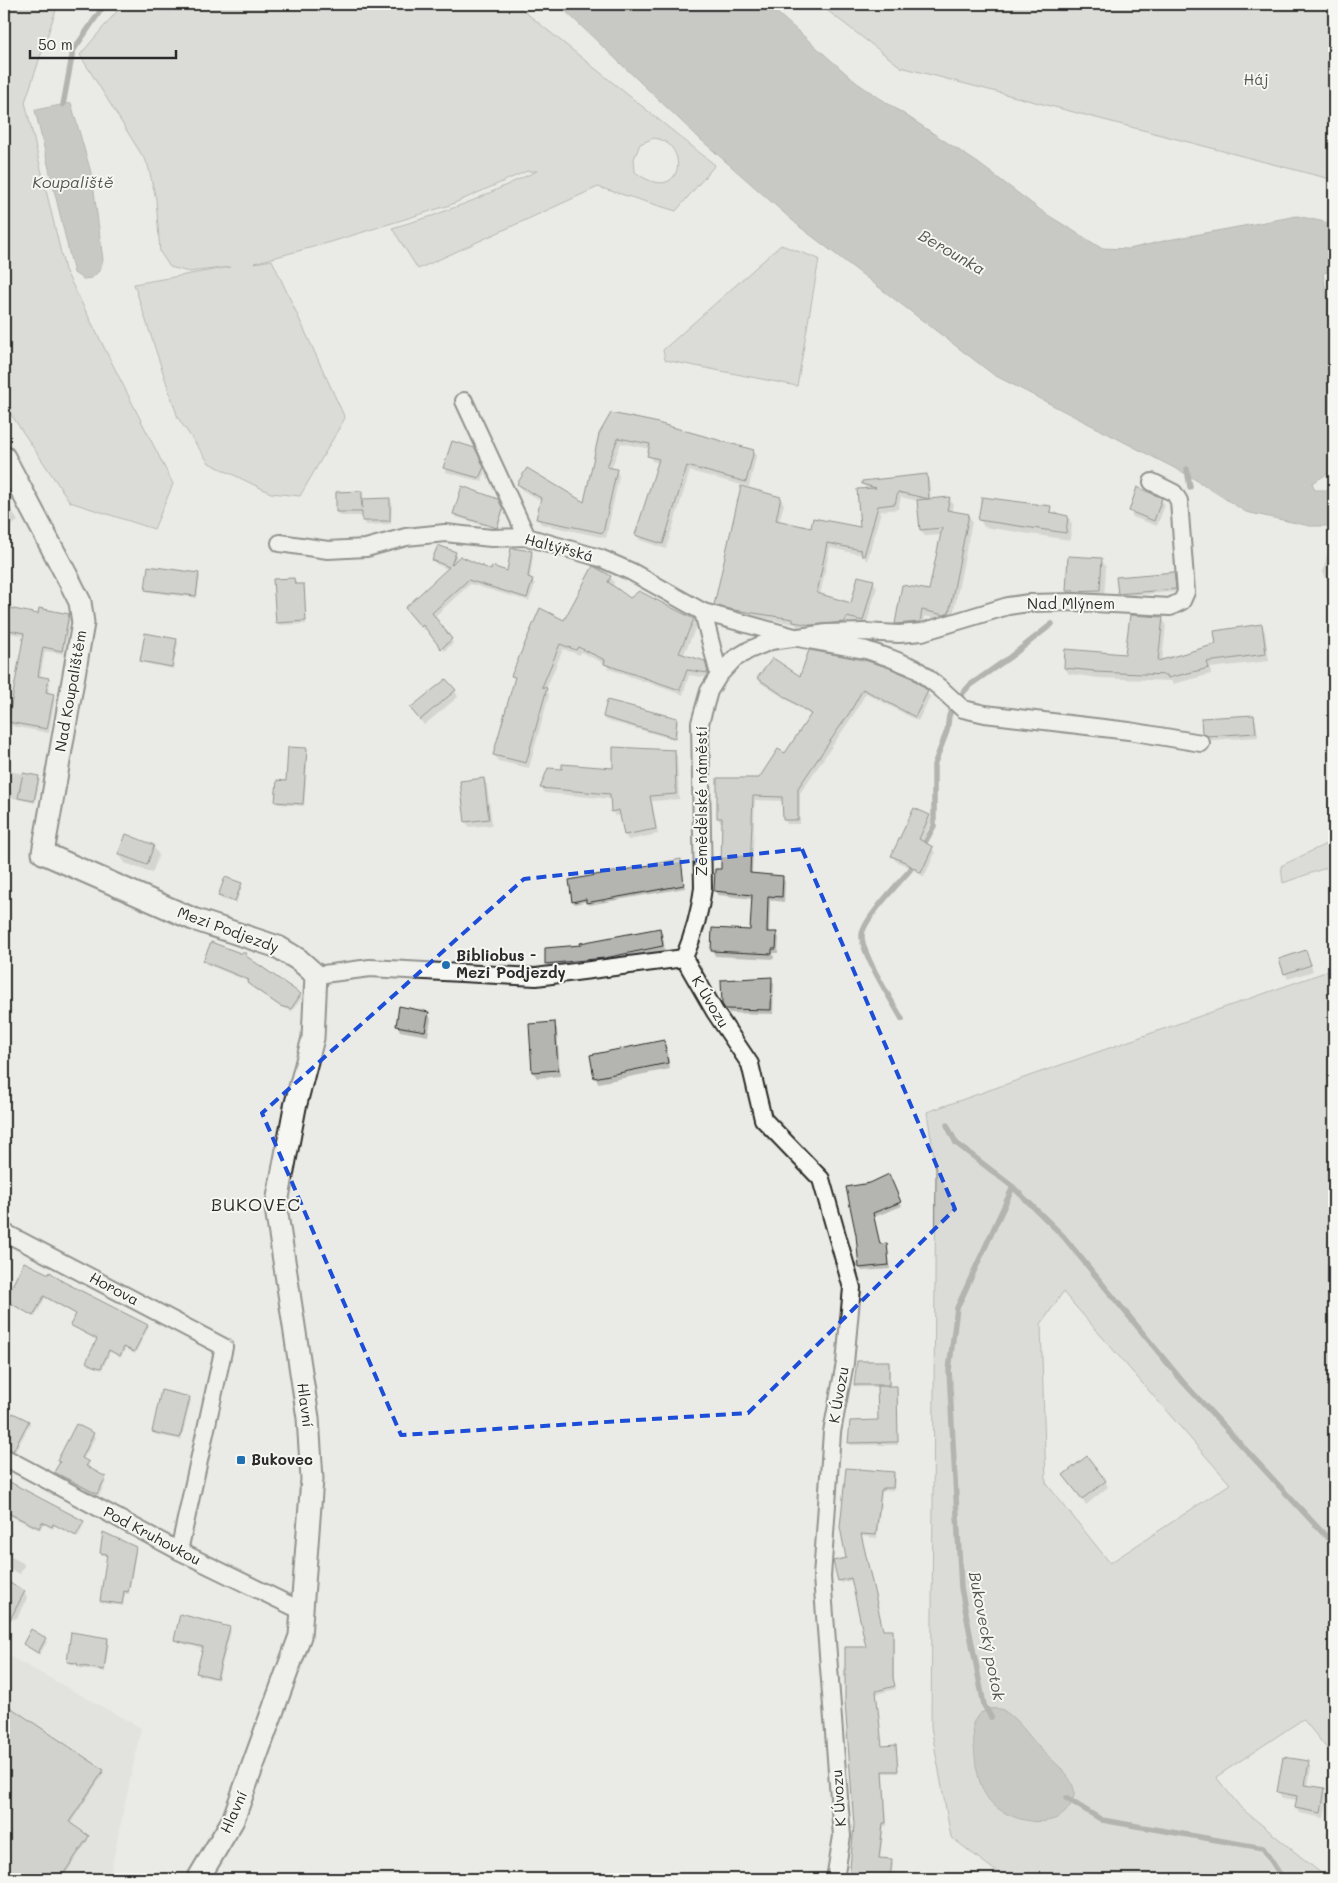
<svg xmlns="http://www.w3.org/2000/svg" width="1338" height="1883" viewBox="0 0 1338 1883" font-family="Mali,sans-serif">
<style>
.built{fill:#dadad6}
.green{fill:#cacac7;stroke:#7a7a79;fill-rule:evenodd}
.water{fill:#a1a19e;stroke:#727270}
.shadow{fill:#0003}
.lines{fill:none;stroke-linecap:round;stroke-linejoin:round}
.stream{stroke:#727270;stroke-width:5.5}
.building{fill:#b4b4b1;stroke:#2b2b2b}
.minor-casing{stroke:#2b2b2b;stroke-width:20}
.tertiary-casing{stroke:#2b2b2b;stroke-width:25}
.minor{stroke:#f6f6f2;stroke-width:16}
.tertiary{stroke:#f6f6f2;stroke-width:21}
.marked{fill:none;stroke:#1d4ed8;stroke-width:4;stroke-dasharray:10 6;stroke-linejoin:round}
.poi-dot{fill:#1f6fb2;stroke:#f6f6f2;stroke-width:2}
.labels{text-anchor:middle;stroke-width:4;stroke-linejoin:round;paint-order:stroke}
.park-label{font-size:15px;fill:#535352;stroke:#f6f6f2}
.street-label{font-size:15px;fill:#2b2b2b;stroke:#f6f6f2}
.poi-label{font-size:15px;font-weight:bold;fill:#2b2b2b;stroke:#f6f6f2;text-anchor:start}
.water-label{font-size:16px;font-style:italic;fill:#545453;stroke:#f6f6f2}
.quarter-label{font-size:18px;letter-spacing:1px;fill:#2b2b2b;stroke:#f6f6f2}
</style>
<rect width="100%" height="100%" fill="#eaeae6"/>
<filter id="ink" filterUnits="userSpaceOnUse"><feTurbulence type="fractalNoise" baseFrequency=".02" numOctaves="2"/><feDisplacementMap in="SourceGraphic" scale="10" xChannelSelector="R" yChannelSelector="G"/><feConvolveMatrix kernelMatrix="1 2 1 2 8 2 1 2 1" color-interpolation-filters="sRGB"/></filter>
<g filter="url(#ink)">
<!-- built -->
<polygon class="built" points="4,1653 141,1728 109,1879 4,1879"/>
<!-- green -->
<g class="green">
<polygon points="4,4 58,4 25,102 65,270 173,484 154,529 70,502 4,404"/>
<path d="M123,4H515L715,165L676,211L598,187L418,269L392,228L432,216L474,200L537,171H527L450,205L331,242L254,263L272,260L345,418L300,496L271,493L209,463L178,418L134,284L230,267L189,272L170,267L160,252L156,199L148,165L80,55ZM654,138C692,143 683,208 635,172L634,159L640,144Z"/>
<polygon points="819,4 1334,4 1334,180 901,67"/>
<polygon points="781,245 819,259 797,386 665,360 663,350"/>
<polygon points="1334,840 1334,865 1283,883 1281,866"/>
<path d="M1334,969V1757L1303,1719L1216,1777L1241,1808L1328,1879H1006L951,1837L931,1727L936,1169L927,1112ZM1063,1292L1230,1484L1110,1563L1046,1483L1041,1324ZM989,1709H1002L1013,1718L1047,1756L1063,1770L1036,1822L1006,1813L977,1769L973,1723L979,1714Z"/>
</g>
<!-- water -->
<g class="water">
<polygon points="558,4 767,4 857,83 978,163 1043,212 1101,248 1129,249 1168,240 1297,216 1334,224 1334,271 1323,273 1329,308 1334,311 1334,470 1312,483 1315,490 1334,490 1334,526 1310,526 1246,512 1188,475 994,375 800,227 699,138"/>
<polygon points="71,103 92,176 103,260 100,270 92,278 83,279 74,273 35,110"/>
<path d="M989,1709C994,1709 1000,1708 1004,1711C1017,1718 1028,1735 1038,1746C1048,1757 1072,1775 1074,1790C1075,1795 1073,1799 1071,1804C1057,1834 1005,1821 989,1800C974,1781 974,1746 973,1723L979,1714Z"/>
</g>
<!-- shadow -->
<g class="shadow">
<polygon points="600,435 753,451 756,456 749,487 690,471 666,549 640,540 636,535 659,463 652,461 649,455 650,449 621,443 611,469 616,470 619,476 606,538 541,524 537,518 541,501 522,490 519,484 585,504"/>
<polygon points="477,454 485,472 482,482 446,472 444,468"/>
<polygon points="926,475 929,481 931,500 949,498 953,504 951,512 968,515 972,521 952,620 948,621 925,616 923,628 901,630 897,624 930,591 942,535 925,536 921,530 918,501 901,497 898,509 881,511 867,561 863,555 830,548 820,595 852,604 873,582 877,587 866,626 850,622 848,628 815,630 797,627 795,624 718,610 715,604 780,498 784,504 779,522 812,530 861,528 866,489 863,484"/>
<polygon points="362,493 364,500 389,499 392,503 391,524 366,525 364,521 364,516 340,516 337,512"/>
<polygon points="4,497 18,521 4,530"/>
<polygon points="1161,499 1165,505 1157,526 1133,517 1130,511"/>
<polygon points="497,500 503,512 498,530 456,517 455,514"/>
<polygon points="1050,508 1054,514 1068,517 1072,524 1070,540 984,527 980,520"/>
<polygon points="1330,544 1334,545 1334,583 1328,582 1323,572"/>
<polygon points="531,552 533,556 530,579 535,584 529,601 470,584 434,617 453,643 444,651 426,628 424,630 408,612 448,569 436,564 433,560 455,553 457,557 455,563 492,571 508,572"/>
<polygon points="1101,559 1106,567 1104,598 1071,598 1067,590"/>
<polygon points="198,574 200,577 197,598 148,592 147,589"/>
<polygon points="1174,574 1176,592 1120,596 1119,594"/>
<polygon points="610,577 614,582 612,586 630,600 694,620 697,625 683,656 704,662 710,678 689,675 683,695 609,669 605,664 581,652 580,655 563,649 546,689 549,695 529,768 498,761 495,755 515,680 513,675"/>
<polygon points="294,579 296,585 303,585 305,587 306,624 279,625 277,622"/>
<polygon points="5,609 39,616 68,615 70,619 64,654 45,651 40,678 48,679 50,683 48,694 53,695 55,699 49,733 12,726 9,722 25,636 4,632"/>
<polygon points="1162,618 1166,624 1162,661 1218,645 1262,626 1265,632 1269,661 1210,668 1211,674 1173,684 1171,681 1099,678 1069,674 1065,668 1126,655"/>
<polygon points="176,640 178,643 173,669 143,663 141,661"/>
<polygon points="758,678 801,678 927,692 930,697 918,721 866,693 852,717 800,793 800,824 787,824 784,819 784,801 755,800 752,874 782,877 785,882 784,902 770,900 769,933 776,933 779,938 778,953 773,953 774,959 715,956 713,951 751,931 753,899 718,895 715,891 722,871 723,822 720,822 718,818 786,755 812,716 761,683"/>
<polygon points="455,691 458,697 424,725 412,709"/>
<polygon points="1254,716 1256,721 1258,737 1211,740 1206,738 1203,733"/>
<polygon points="604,717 676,719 678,722 676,740 605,720"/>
<polygon points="306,749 308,752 304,806 278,804 276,801"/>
<polygon points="674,751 677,756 679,799 652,801 658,834 628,840 625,835 621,815 615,816 612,811 612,799 545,793 542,788 563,771 614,770"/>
<polygon points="4,770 38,777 40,780 35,803 4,796"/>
<polygon points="484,779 487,785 492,825 469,827 466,821"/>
<polygon points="929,816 932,821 922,842 932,848 935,853 924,877 909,867 896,861 892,856"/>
<polygon points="153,846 159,855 152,873 125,863 119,854"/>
<polygon points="680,861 685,888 589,905 587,901 575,904 573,901"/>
<polygon points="241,884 242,887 236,903 221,899 220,896"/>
<polygon points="660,930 663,935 665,952 608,963 550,969 546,963 582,947"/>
<polygon points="245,957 300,995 302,998 292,1011 283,1008 250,986 250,982 206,964 205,961"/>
<polygon points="1308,958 1313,971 1288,979 1285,973"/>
<polygon points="771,978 774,983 773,1014 729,1013 723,1004"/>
<polygon points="428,1013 431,1019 428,1036 400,1031 397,1025"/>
<polygon points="554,1023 557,1029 560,1076 537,1078 533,1072"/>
<polygon points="663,1042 667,1048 670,1069 598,1083 595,1077"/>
<polygon points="891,1180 902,1206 874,1217 880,1245 886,1245 888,1249 890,1269 862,1271 860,1268 857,1235"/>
<polygon points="61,1282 147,1326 148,1328 135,1354 126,1348 121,1357 110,1352 102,1370 88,1365 87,1362 98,1341 73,1327 72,1325 77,1315 45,1298 35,1317 8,1303 6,1300"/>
<polygon points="889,1362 890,1365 890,1387 896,1387 897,1390 898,1445 851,1445 849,1442 880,1421 878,1387 857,1387 855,1384"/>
<polygon points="189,1398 191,1400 181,1440 154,1434 153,1431"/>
<polygon points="4,1409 28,1421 30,1424 15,1452 4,1447"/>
<polygon points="77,1426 93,1434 95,1437 83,1460 89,1465 88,1468 105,1478 106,1481 99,1496 57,1475 56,1472 60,1464 59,1461"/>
<polygon points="894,1473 895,1476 894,1490 884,1491 884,1492 882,1492 877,1538 861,1536 883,1631 892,1632 894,1634 894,1682 896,1689 876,1694 882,1747 895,1746 897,1749 898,1773 884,1773 887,1826 884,1826 880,1860 891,1861 893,1863 892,1872 933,1877 934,1879 850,1879 856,1825 868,1648 853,1580 841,1583 839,1580 847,1559 841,1527"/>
<polygon points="4,1480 82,1522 75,1536 55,1525 53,1529 43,1524 40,1530 4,1513"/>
<polygon points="1068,1481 1105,1481 1108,1487 1086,1505"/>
<polygon points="84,1524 84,1525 78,1538 77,1537"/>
<polygon points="4,1546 11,1550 12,1552 10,1556 23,1563 24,1565 20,1574 4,1567"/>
<polygon points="135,1548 136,1551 129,1594 125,1594 123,1606 102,1603 101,1601 108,1556 102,1555 101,1553"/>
<polygon points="4,1582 24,1592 27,1598 17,1618 5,1621"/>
<polygon points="229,1628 231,1631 218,1680 199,1675 198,1673 204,1649 177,1642 175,1640"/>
<polygon points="32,1631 47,1642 39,1655 24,1644"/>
<polygon points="108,1639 109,1642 105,1672 79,1668 78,1665 70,1664 68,1661"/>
<polygon points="4,1704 104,1773 70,1824 89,1839 62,1879 4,1879"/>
<polygon points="1308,1763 1311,1768 1308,1787 1324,1789 1328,1795 1324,1818 1299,1813 1296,1808 1297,1800 1282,1798 1279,1792"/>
</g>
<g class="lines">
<!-- stream -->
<g class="stream">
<polyline points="63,105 73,51 105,4"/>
<polyline points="1187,469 1190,487"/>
<polyline points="922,848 934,826 934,765 947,731 949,716 954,703 970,685 1010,657 1052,624"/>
<path d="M902,1019C892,1001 861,953 862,935C863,920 899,883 910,870L915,861"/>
<polyline points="947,1125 956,1143 1013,1187 1063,1236 1183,1382 1334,1545"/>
<polyline points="991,1717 984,1705 961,1588 949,1370 957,1308 1013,1187"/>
<polyline points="1066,1798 1102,1820 1263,1848 1283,1879"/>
</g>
</g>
<!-- building -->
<g class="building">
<polygon points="611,413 654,422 754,450 746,482 687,466 663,544 635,535 659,459 647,456 650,444 618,438 607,467 617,469 603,533 536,519 541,498 517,484 527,468 584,502 599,434"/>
<polygon points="452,441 475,448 484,467 479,478 443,468"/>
<polygon points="927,474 929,499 898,492 895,504 878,506 864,556 862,556 861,550 827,543 817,593 851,603 858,576 874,580 863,621 847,617 845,622 811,625 793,622 793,619 734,610 714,605 741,486 781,497 776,520 811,528 813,518 860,527 857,489 876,488 862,484 862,481"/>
<polygon points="462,486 498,499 503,509 497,528 453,514"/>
<polygon points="1137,487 1162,498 1154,521 1129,511"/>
<polygon points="362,491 362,508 362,499 390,498 390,521 362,521 362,512 336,512 336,492"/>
<polygon points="950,497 947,510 969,514 949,613 944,615 922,610 920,622 895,624 902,585 929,590 942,528 920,530 917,500"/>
<polygon points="982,497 1051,506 1050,512 1068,516 1066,533 978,520"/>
<polygon points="438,545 456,552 451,565 460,556 491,570 492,566 507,571 511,548 532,551 528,577 533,579 527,598 468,580 432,613 452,639 441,649 423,625 421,627 405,608 449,567 432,560"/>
<polygon points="1068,556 1102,558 1100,590 1066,591"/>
<polygon points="148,566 199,573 196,596 145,590"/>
<polygon points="593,566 611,576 608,582 630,598 639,591 694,619 679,653 705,661 708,673 687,670 680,690 604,664 605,660 578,647 576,650 560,644 542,687 547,688 526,763 493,755 515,677 511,676 540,608 564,620"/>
<polygon points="1174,572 1176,589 1118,594 1116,577"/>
<polygon points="294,578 295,584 304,584 306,621 276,623 273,579"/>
<polygon points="4,607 38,614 39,608 69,614 62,651 43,647 38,676 49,678 46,692 54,694 47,729 8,722 24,633 4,629"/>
<polygon points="1130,615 1163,617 1158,661 1216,644 1214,631 1262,624 1266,654 1207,662 1209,668 1168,678 1167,675 1094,672 1094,671 1064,668 1065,649 1125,654"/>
<polygon points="145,633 177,639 172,667 140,661"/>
<polygon points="809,650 864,660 887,667 910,677 928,691 915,717 863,689 850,712 798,788 798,820 783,820 782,797 753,796 750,873 783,876 782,897 768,896 767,932 777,932 776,949 772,949 772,954 711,951 712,928 750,930 752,895 714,891 715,869 721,869 722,818 717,818 717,778 759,778 778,749 785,753 811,714 757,678 773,658 800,676"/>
<polygon points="446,679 456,690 420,720 410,708"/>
<polygon points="607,700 677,718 675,738 603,717"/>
<polygon points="1254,715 1256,733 1208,736 1202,733 1201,718"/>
<polygon points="288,747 307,748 303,804 275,802 277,780 286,781"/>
<polygon points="613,747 675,750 676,794 650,796 656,829 624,835 619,810 611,812 610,794 540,788 548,768 562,769 562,764 613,768"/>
<polygon points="23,773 39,776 34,801 18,798"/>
<polygon points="484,778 489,819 465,822 460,781"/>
<polygon points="914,808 930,815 919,839 933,847 921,873 905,862 891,856"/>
<polygon points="126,834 154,845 147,865 118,854"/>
<polygon points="681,859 684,885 586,903 586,899 572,902 569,880"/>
<polygon points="225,877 242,883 235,901 218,896"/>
<polygon points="660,928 663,946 605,958 545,964 545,948 581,945 580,943"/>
<polygon points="211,942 240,953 246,953 246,956 301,994 291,1009 280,1006 247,983 249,980 203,961"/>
<polygon points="1306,950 1311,965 1284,974 1279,959"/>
<polygon points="772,977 771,1010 725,1009 724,1007 722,1004 721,980"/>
<polygon points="399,1006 429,1012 425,1031 396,1026"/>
<polygon points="555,1022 558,1070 532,1072 529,1024"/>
<polygon points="664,1040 668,1063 594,1078 590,1055"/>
<polygon points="889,1174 901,1202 873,1213 880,1244 887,1243 889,1265 859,1268 856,1235 846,1187 870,1183"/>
<polygon points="24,1262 49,1274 50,1272 62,1281 148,1325 134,1352 124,1347 120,1356 109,1350 101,1368 93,1366 86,1362 97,1339 70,1325 76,1314 44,1296 33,1316 5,1300"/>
<polygon points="857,1361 889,1361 889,1385 854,1385"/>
<polygon points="877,1386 897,1386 898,1442 848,1443 850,1421 878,1420"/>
<polygon points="161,1390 190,1397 180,1438 152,1432"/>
<polygon points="4,1412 11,1416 13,1413 29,1421 13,1451 4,1447"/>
<polygon points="76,1424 94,1433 82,1458 89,1462 86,1466 106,1477 97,1494 54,1472 60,1462 57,1461"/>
<polygon points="1087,1456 1106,1481 1082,1499 1063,1475"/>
<polygon points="846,1468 894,1472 893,1488 883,1488 883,1490 881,1490 876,1535 861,1534 883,1630 893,1630 893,1678 895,1686 876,1691 882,1746 896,1745 898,1771 883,1771 886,1823 883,1823 879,1858 892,1859 890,1879 849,1879 854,1825 845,1702 845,1647 866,1647 851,1578 838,1581 833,1561 846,1558 840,1527"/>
<polygon points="4,1479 84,1521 76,1536 53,1524 52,1527 42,1522 39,1528 4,1511"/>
<polygon points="103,1532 136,1547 128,1592 124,1591 122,1604 100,1601 107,1554 100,1553"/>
<polygon points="4,1580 25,1591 4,1631"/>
<polygon points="180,1614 230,1627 217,1678 196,1673 203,1647 174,1640"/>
<polygon points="31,1629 46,1638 38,1653 23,1644"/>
<polygon points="71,1632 108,1638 104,1670 77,1665 77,1663 67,1662"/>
<polygon points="4,1703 104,1770 69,1822 89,1836 60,1879 10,1879 4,1874"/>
<polygon points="1283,1757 1309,1761 1305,1785 1325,1788 1321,1813 1295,1808 1297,1796 1277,1792"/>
</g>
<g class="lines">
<defs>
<g id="minor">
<polyline points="464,401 527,537"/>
<polyline points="280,543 328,550 366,548 406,537 445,533 491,538 527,537 600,558 632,572 703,612 719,675"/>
<polyline points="703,612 798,638 866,650 890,658 915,668 939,687 963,709 985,714 1129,731 1201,743"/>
<polyline points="684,958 715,1012 750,1064 763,1119 821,1179 852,1288 845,1363 832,1432 822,1577 842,1836 835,1879"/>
<path d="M684,958C694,934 700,913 703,888L700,723L709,691L719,675L734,659L749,650L771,641L827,633L864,632L899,634L922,632L1008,606L1029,603L1075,602L1170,607L1182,601L1186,592L1179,501L1174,493L1152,482"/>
<polyline points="316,975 370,968 536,977 684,958"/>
<polyline points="4,1232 224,1347 179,1551"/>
<polyline points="4,1457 179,1551 302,1611"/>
</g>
<polyline id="tertiary" points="4,457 69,580 80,602 83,623 43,853 193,919 278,947 299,960 316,975 313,1038 295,1107 276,1208 308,1418 312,1479 300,1636 233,1820 198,1879"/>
</defs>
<!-- minor casing -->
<use href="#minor" class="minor-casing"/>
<!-- tertiary casing -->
<use href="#tertiary" class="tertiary-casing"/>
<!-- minor -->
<use href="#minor" class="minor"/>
<!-- tertiary -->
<use href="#tertiary" class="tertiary"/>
</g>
</g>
<!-- marked area -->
<path d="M0 0H1338V1883H0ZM802,849L955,1209L748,1413L401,1435L262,1113L524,879Z" fill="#eaeae6" fill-opacity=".55" fill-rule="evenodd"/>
<path class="marked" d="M802,849L955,1209L748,1413L401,1435L262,1113L524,879Z"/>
<!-- markers -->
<g class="poi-dot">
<circle cx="446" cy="965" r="5"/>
<rect x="236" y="1455" width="10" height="10" rx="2.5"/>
</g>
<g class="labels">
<!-- park labels -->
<g class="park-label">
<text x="1256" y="85">Háj</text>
</g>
<!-- street labels -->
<g class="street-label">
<text transform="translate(559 548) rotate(15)" y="5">Haltýřská</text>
<text x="1071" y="609">Nad Mlýnem</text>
<text transform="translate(71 691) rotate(-80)" y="5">Nad Koupalištěm</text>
<text transform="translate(702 801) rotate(-90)" y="5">Zemědělské náměstí</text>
<text transform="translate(228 930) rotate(20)" y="5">Mezi Podjezdy</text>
<text transform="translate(710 1002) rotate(59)" y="5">K Úvozu</text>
<text transform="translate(114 1289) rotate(28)" y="5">Horova</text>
<text transform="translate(839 1395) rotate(-80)" y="5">K Úvozu</text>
<text transform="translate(305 1405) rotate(83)" y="5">Hlavní</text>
<text transform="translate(152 1536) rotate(28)" y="5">Pod Kruhovkou</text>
<text transform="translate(839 1798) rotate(-94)" y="5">K Úvozu</text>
<text transform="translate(234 1812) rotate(-66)" y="5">Hlavní</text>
</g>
<!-- poi labels -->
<g class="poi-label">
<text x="456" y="961">Bibliobus -<tspan x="456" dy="17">Mezi Podjezdy</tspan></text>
<text x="251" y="1465">Bukovec</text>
</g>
<!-- water labels -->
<g class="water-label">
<text x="73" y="188">Koupaliště</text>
<text transform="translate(952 252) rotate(30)" y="6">Berounka</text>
<text transform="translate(987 1636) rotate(79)" y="6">Bukovecký potok</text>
</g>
<!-- quarter labels -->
<g class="quarter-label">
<text x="256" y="1211">BUKOVEC</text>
</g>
</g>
<!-- margin -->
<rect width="1338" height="1883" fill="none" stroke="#f6f6f2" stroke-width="20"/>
<rect x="10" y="10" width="1318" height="1863" fill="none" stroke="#2b2b2b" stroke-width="2" filter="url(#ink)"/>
<!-- scale -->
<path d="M30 50v8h146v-8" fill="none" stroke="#2b2b2b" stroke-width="2.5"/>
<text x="38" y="50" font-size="15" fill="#2b2b2b" stroke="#f6f6f2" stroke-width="4" paint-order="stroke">50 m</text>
</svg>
